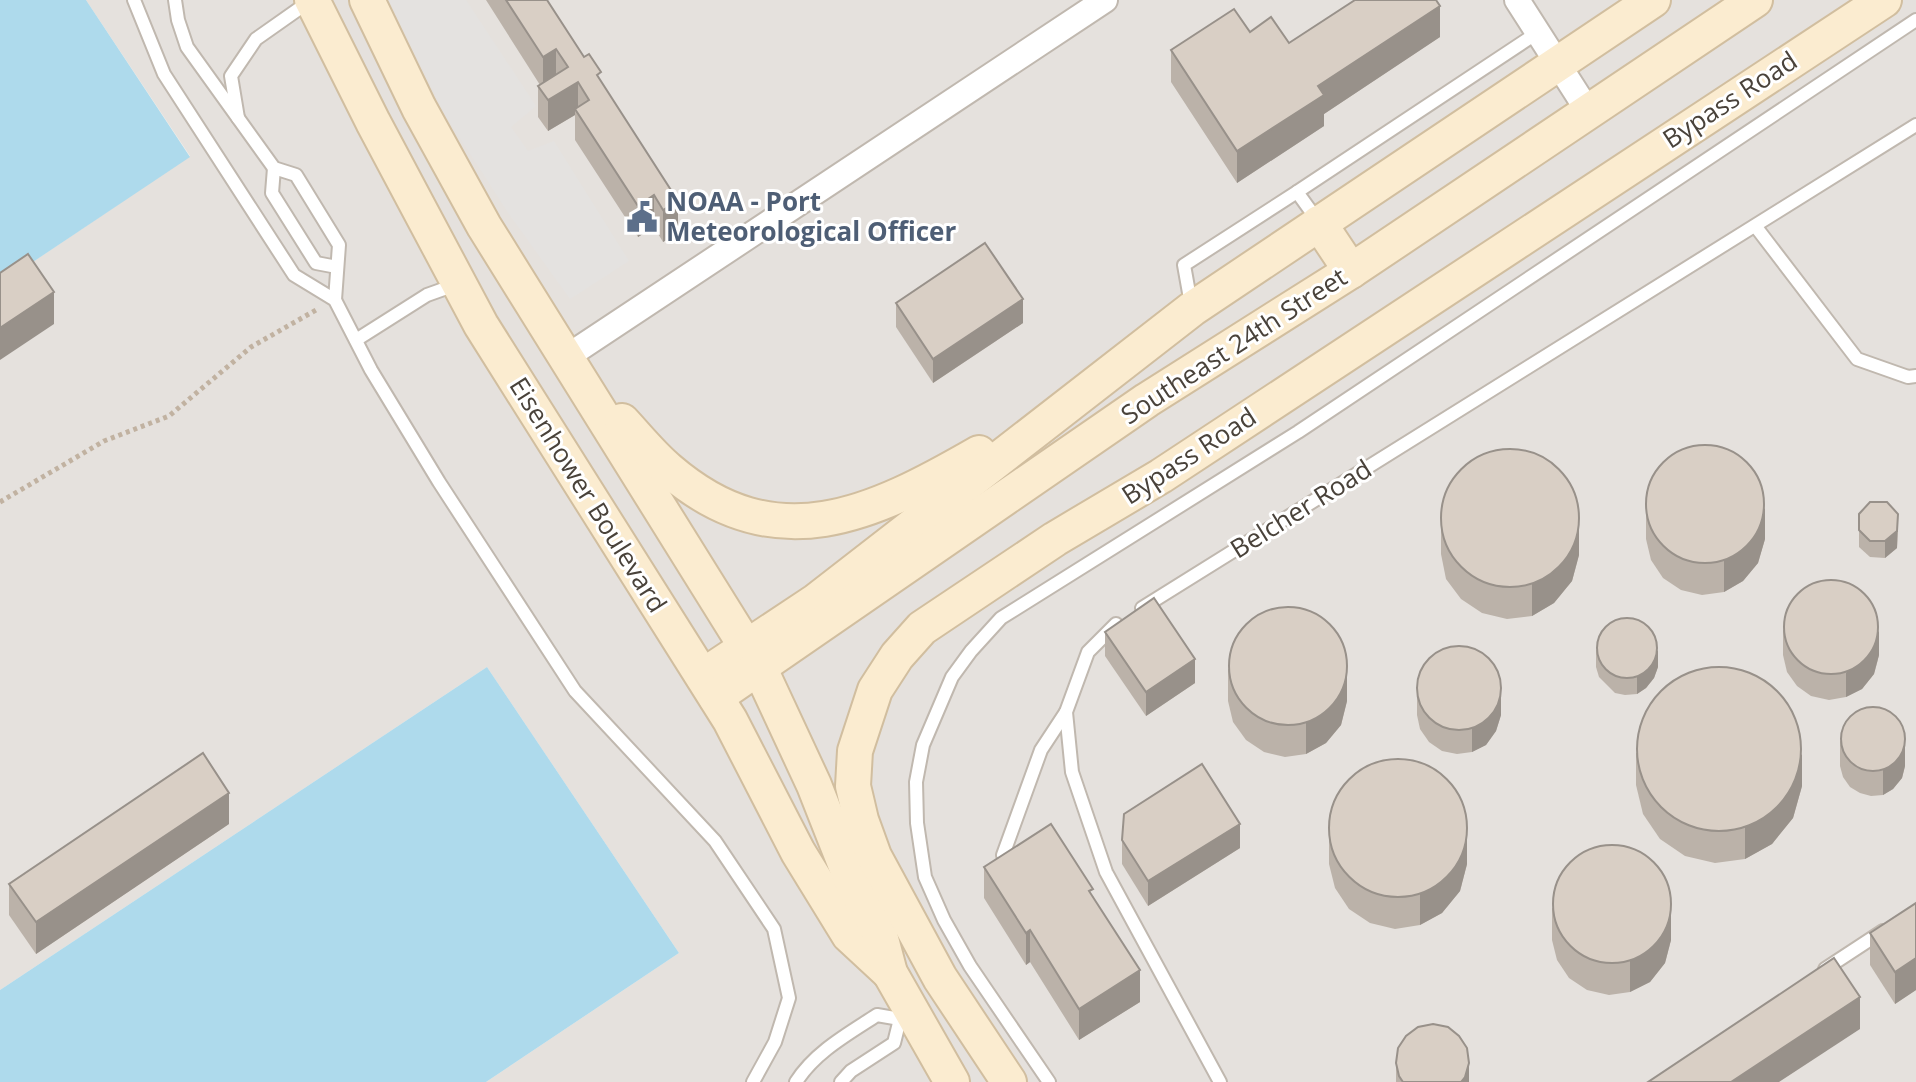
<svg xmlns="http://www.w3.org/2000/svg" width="1916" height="1082" viewBox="0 0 1916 1082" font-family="'Open Sans',sans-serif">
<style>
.industrial{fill:#e5e1dd}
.parking{fill:#e4e2e0}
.water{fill:#aedaec}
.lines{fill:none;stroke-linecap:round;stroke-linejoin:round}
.lane-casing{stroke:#c0b8af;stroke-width:16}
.street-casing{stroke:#c0b8af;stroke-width:28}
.secondary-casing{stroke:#d1be9f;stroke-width:38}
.path{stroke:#c1b2a1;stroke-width:5;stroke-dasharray:4 4;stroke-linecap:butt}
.lane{stroke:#fff;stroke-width:12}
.street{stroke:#fff;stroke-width:24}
.secondary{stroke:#fbecd0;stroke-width:34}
.wall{fill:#bbb2a9}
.shaded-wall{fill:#98918a}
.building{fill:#d9cfc5;stroke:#98918a;stroke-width:2}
.labels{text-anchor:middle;stroke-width:6;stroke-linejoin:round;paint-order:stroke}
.street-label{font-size:26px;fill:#49423a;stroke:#fff}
.service-label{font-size:26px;font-weight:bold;fill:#4e5e75;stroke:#fff;text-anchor:start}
</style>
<rect width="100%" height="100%" fill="#f5f1ec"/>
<!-- industrial -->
<polygon class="industrial" points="86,0 1916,0 1916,1082 486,1082 679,953 487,667 0,990 0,284 190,156"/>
<!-- parking -->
<polygon class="parking" points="389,0 466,0 536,106 511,127 528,151 554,141 629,261 570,299 509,214 445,115"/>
<!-- water -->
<g class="water">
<polygon points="0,0 86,0 190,157 0,284"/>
<polygon points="487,667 679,953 486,1082 0,1082 0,990"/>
</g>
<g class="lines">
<defs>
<g id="lane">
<polyline points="134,0 164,74 294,275 335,300 371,370 439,482 575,691 715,841 774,929 789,998 775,1042 753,1082"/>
<polyline points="175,0 178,20 187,47 274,168 296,175 339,245 335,300"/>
<polyline points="238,118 231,76 256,39 310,1"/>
<polyline points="274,168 272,193 316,263 337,267"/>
<polyline points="1318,221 1297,192 1537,33"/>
<polyline points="1756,227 1857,359 1908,377 1916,376"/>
<polyline points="1191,304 1184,265 1297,192"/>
<polyline points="356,340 427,295 455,285"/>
<polyline points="1142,608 1916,125"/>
<polyline points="1116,624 1088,652 1066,712 1072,772 1106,872 1220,1082"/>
<polyline points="1003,855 1041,750 1066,712"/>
<polyline points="1825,969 1883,931"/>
<path d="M796,1082C815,1052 848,1034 877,1015L900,1019L910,1013"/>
<polyline points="841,1082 851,1071 894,1043 900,1019"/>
<polyline points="1049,1082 970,966 944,920 925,877 917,823 916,782 923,745 952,677 971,651 1001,618 1298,432 1916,20"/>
</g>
<g id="street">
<polyline points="1517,0 1588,111"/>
<polyline points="565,358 1105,0"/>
</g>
<g id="secondary">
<polyline points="312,0 373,122 481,325 730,720 798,852 849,935 890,973"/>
<polyline points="367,0 419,108 484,226 760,669 814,785 853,884 879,931 890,973 952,1082"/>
<polyline points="1319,223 1351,271"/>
<path d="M622,421C637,437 652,456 669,470C776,562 873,514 979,453"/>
<polyline points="703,676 816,601 1192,309 1653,0"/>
<polyline points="716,697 1147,400 1351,271 1755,0"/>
<polyline points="1009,1082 940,978 874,856 861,820 853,786 855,751 875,690 897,656 922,628 1055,539 1161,476 1884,0"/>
</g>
</defs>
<!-- lane casing -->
<use href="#lane" class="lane-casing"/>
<!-- street casing -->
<use href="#street" class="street-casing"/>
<!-- secondary casing -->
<use href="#secondary" class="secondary-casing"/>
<!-- path -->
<polyline class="path" points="0,502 104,441 169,416 251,347 316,310"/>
<!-- lane -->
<use href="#lane" class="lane"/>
<!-- street -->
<use href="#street" class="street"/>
<!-- secondary -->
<use href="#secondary" class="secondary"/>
</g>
<!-- wall -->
<g class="wall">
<polygon points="486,0 547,0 601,82 678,233 663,242 654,227 638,237 575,140 575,115 548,131 538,117 538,86 540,85"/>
<polygon points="1250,32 1289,43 1440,37 1324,114 1324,126 1237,183 1171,82 1171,50"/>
<polygon points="896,303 1023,323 933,383 896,327"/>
<polygon points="1646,507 1765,539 1758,563 1743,581 1724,592 1702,595 1681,590 1663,578 1651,560 1646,539"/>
<polygon points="1859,514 1898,531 1897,548 1885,558 1870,557 1859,547"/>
<polygon points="1441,522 1579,555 1572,581 1554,603 1532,616 1507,619 1482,613 1461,599 1446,579 1441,554"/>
<polygon points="1783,630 1879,655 1874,674 1862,689 1846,697 1829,700 1811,696 1797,686 1787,672 1783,655"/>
<polygon points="1105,632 1195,683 1146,716 1105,656"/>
<polygon points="1596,650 1658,667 1654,678 1646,688 1637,694 1625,695 1615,693 1599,677 1596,667"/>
<polygon points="1228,669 1347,701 1341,725 1326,743 1306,754 1285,757 1264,752 1246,740 1233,722 1228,701"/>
<polygon points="1417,690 1501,715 1496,731 1486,745 1472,752 1457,754 1442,751 1429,742 1420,729 1417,715"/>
<polygon points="1840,741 1905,766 1902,778 1893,789 1883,795 1871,796 1860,793 1850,787 1843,777 1840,766"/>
<polygon points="1636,753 1802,786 1793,818 1772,844 1745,859 1715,863 1685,856 1660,839 1643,814 1636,785"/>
<polygon points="229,824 36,954 9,915 9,884"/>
<polygon points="1329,832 1467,864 1460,891 1442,913 1420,925 1395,929 1370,923 1349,909 1335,888 1329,864"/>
<polygon points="1122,840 1240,848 1148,906 1122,864"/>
<polygon points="984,867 1093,896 1140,1002 1079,1040 1030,962 1026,965 984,898"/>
<polygon points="1916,903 1916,990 1895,1004 1870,965 1870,933"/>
<polygon points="1552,908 1671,940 1665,963 1650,982 1630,992 1609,995 1587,990 1569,978 1557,960 1552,940"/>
<polygon points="1396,1063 1469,1082 1396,1082"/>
</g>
<!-- shaded-wall -->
<g class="shaded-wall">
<polygon points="1440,6 1440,37 1324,114 1324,126 1237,183 1237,151 1318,86"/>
<polygon points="556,49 556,80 543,89 543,57"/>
<polygon points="578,82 578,112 575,109 575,115 548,131 548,100"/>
<polygon points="654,195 654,227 638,237 638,206"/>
<polygon points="678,201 678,233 663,242 663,210"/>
<polygon points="54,292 54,324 0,360 0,328"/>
<polygon points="1023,299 1023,323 933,383 933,359"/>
<polygon points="1765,508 1765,539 1758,563 1743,581 1724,592 1724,560"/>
<polygon points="1898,514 1897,548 1885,558 1885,541"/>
<polygon points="1579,523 1579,555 1572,581 1554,603 1532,616 1532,584"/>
<polygon points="1879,631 1879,655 1874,674 1862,689 1846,697 1846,673"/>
<polygon points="1658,650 1658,667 1654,678 1646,688 1637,694 1637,677"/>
<polygon points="1195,659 1195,683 1146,716 1146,692"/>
<polygon points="1347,670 1347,701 1341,725 1326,743 1306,754 1306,722"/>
<polygon points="1501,690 1501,715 1496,731 1486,745 1472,752 1472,728"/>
<polygon points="1905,741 1905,766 1902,778 1893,789 1883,795 1883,770"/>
<polygon points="1802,754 1802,786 1793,818 1772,844 1745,859 1745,827"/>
<polygon points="229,793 229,824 36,954 36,922"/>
<polygon points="1240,824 1240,848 1148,906 1148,881"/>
<polygon points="1467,833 1467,864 1460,891 1442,913 1420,925 1420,894"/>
<polygon points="1671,908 1671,940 1665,963 1650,982 1630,992 1630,961"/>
<polygon points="1030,930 1030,962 1026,965 1026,933"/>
<polygon points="1916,958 1916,990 1895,1004 1895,972"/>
<polygon points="1140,970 1140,1002 1079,1040 1079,1009"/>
<polygon points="1860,997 1860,1029 1779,1082 1731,1082"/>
<polygon points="1469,1063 1469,1082 1461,1082"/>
</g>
<!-- building -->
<g class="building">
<polygon points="506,0 547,0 584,57 589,54 601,72 597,75 678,201 663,210 654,195 638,206 575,109 589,100 578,82 548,100 538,86 568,67 556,49 543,57"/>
<polygon points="1355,0 1436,0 1440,6 1318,86 1324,95 1237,151 1171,50 1234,9 1250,32 1271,17 1289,43"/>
<polygon points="985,243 1023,299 933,359 896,303"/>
<polygon points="28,254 54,292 0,328 0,273"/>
<circle cx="1705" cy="504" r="59"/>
<circle cx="1510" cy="518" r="69"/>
<polygon points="1870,502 1887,502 1898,514 1897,531 1885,541 1870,541 1859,530 1859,514"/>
<circle cx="1831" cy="627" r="47"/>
<polygon points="1154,598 1195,659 1146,692 1105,632"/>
<circle cx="1288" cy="666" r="59"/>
<circle cx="1627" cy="648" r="30"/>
<circle cx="1459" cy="688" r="42"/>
<circle cx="1719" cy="749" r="82"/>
<circle cx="1873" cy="739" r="32"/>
<polygon points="203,753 229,793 36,922 9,884"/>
<circle cx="1398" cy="828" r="69"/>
<polygon points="1202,764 1240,824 1148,881 1122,840 1124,814"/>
<polygon points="1051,824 1093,889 1089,891 1140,970 1079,1009 1030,930 1026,933 984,867"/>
<circle cx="1612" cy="904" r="59"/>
<polygon points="1916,903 1916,958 1895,972 1870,933"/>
<polygon points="1834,958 1860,997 1731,1082 1648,1082"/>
<polygon points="1433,1024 1448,1027 1459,1036 1467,1048 1469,1063 1465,1077 1461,1082 1403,1082 1399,1076 1396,1063 1398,1048 1406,1036 1418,1027"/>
</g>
<!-- icons -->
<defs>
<symbol id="civic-bare" viewBox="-9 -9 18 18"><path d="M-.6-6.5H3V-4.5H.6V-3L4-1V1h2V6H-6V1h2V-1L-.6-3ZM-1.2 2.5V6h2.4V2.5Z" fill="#5c6f8a" stroke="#fff" stroke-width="2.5" paint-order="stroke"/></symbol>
</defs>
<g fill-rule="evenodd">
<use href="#civic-bare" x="620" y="195" width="44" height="44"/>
</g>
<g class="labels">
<!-- street labels -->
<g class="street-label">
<text transform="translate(1730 100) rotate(-33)" y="9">Bypass Road</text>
<text transform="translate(1234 346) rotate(-33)" y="9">Southeast 24th Street</text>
<text transform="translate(1189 456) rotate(-33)" y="9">Bypass Road</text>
<text transform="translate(588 495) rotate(58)" y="9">Eisenhower Boulevard</text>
<text transform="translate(1301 509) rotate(-32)" y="9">Belcher Road</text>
</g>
<!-- service labels -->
<g class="service-label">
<text x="666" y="211">NOAA - Port<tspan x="666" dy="30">Meteorological Officer</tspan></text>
</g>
</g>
</svg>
